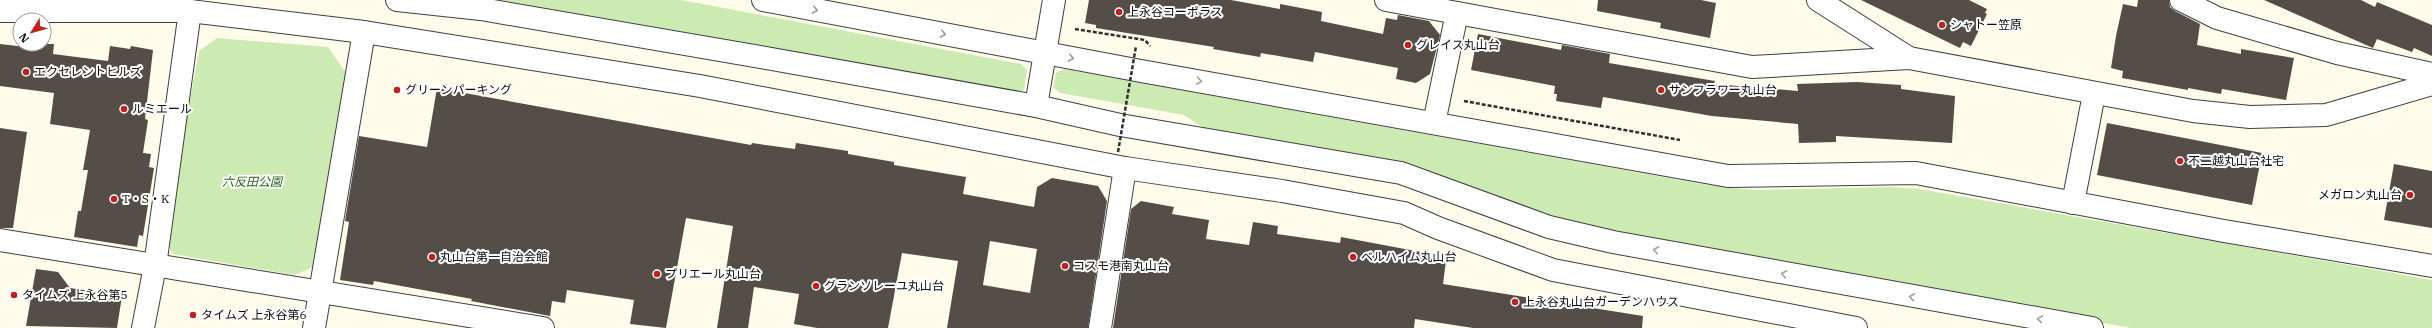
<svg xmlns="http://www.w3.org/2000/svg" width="2432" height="328" viewBox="0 0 2432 328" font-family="'IBM Plex Serif','Noto Sans JP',serif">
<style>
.green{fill:#ccebb3}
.building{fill:#554e48;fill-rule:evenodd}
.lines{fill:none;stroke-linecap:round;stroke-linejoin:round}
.minor-casing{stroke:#3f3f3f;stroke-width:24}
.path{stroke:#2e2e2e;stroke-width:2.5;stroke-dasharray:4 2;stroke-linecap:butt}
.minor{stroke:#fff;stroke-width:22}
.path-bridge{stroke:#2e2e2e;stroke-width:2.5;stroke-dasharray:4 2;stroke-linecap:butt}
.oneway{stroke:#9e9e9e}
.poi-dot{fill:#c2201d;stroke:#fff;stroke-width:1.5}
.labels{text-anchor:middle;stroke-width:4;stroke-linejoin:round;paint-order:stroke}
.poi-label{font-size:12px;fill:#0c0c0c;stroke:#fff;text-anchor:start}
.park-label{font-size:12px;font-style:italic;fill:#256619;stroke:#fff}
</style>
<rect width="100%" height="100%" fill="#fffceb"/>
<!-- green -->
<g class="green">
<polygon points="495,0 681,0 1021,64 1027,70 1024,90 1017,94"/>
<polygon points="217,38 328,47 346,73 316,266 294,275 173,254 164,239 199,51"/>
<polygon points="1064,69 1707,185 1755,190 1890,187 1920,189 2432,280 2432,328 2131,328 1584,230 1207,130 1184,115 1060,93 1053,87 1056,73"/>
</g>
<!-- building -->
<g class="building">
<polygon points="1089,0 1231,0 1280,9 1280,4 1322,12 1321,21 1383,34 1386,18 1397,20 1398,15 1429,21 1440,35 1430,74 1416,83 1396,79 1398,68 1315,52 1313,62 1261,53 1260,57 1213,49 1214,47 1096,28 1096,25 1085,23"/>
<polygon points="1598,0 1701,0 1716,3 1710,38 1660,28 1661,23 1597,11"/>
<polygon points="1861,0 1969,0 1987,9 1985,13 1987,14 1971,46 1963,42 1960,48"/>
<polygon points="2138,0 2169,0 2170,7 2175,11 2200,24 2197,45 2241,54 2241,49 2294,58 2286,100 2222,89 2221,94 2188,88 2188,90 2122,78 2123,71 2111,68 2116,36 2123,4 2137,7"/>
<polygon points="2264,0 2361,0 2375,7 2377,2 2432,25 2432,56 2414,48 2412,52 2377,39 2373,48"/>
<polygon points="1478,34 1561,50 1562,45 1610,54 1609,63 1715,81 1714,84 1798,91 1797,84 1857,82 1901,85 1901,89 1955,96 1952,143 1836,136 1836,142 1799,143 1798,124 1712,116 1603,97 1601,108 1556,101 1557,94 1554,94 1555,86 1471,70"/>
<polygon points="0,44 26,47 27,44 54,44 53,54 108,61 110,46 130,49 131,46 153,50 145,119 148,120 143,153 151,154 149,167 154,168 143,236 139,235 137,247 74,237 78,211 81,211 88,170 83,170 90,130 50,124 54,93 0,86"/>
<path d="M437,88L751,145L752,143L795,149L796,143L848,151V154L894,162V165L966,177L963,194L1034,207L1037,187L1052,178L1098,186L1107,201L1088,328H947L958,261L902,253L888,328H817L794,324L799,294L754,287L748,328H717L733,226L686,218L666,328L630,324L634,300L567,290L565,303L552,301L550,316L471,301L472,299L374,281L373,285L340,280L349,222L345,221L359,136L427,147ZM990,241L1037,249L1030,293L983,285Z"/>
<polygon points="2107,123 2262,153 2252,205 2097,175"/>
<polygon points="0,128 27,132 13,228 0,228"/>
<polygon points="2394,164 2432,171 2432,228 2384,220"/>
<polygon points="1141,201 1174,207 1172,214 1209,220 1206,239 1249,245 1253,222 1278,226 1277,234 1340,243 1341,237 1426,253 1426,257 1446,261 1443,284 1643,316 1642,328 1473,328 1415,319 1414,328 1113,328 1131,209"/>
<polygon points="36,269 58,272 70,288 122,296 117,328 26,326"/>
</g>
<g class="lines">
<defs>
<g id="minor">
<polyline points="397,0 481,9 766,58 1036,106 1120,125 1401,173 1549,227 1613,242 2092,328"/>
<polyline points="763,0 1141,71 1728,176 1916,173 2224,231 2432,266"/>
<polyline points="1386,0 1752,67 1909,58 2193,111 2250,117 2326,115 2432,84"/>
<polyline points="1818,0 1909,58"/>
<polyline points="2181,0 2217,18 2337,53 2432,74"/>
<polyline points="0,11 190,11 364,32 700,86 1125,168 1282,191 1404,213 1438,228 1553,270 1856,328"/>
<polyline points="1036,106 1054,0"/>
<polyline points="1434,123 1457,13"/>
<polyline points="2073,203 2094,94"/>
<polyline points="0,240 543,328"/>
<polyline points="143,328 155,266 190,11"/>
<polyline points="314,328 364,32"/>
<polyline points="1100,328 1125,168"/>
</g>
</defs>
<!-- minor casing -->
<use href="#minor" class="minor-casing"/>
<!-- path -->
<g class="path">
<polyline points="1075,29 1145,40 1150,46"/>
<polyline points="1464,101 1680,140"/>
</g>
<!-- minor -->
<use href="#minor" class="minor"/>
<!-- path-bridge -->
<polyline class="path-bridge" points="1118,152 1136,46"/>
</g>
<!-- one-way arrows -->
<defs><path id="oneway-chevron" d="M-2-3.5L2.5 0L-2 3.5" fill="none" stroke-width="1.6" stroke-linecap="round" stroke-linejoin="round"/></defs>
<g class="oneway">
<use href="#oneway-chevron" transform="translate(815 10) rotate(11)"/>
<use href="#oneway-chevron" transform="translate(943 34) rotate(11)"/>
<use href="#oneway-chevron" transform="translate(1071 58) rotate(11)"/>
<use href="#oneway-chevron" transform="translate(1199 81) rotate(10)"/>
<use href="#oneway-chevron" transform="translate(1656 250) rotate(-169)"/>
<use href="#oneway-chevron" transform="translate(1784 274) rotate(-170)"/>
<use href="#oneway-chevron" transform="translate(1912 297) rotate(-170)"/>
<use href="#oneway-chevron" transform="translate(2040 319) rotate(-171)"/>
</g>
<!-- markers -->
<g class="poi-dot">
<circle cx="1119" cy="12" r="4"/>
<circle cx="1942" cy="25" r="4"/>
<circle cx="1408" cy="45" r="4"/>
<circle cx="26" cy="72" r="4"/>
<circle cx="397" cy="90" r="4"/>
<circle cx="1661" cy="90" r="4"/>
<circle cx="124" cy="109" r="4"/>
<circle cx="2180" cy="161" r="4"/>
<circle cx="2410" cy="195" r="4"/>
<circle cx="114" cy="199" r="4"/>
<circle cx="432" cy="257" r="4"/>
<circle cx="1353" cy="257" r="4"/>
<circle cx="1065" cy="266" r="4"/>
<circle cx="657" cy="274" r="4"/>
<circle cx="816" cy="286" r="4"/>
<circle cx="14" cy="295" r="4"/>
<circle cx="1515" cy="302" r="4"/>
<circle cx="193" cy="315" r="4"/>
</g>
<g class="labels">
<!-- poi labels -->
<g class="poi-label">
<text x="1127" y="16">上永谷コーポラス</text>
<text x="1950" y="29">シャトー笠原</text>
<text x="1416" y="49">グレイス丸山台</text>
<text x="34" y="76">エクセレントヒルズ</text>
<text x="405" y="94">グリーンパーキング</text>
<text x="1669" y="94">サンフラワー丸山台</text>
<text x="132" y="113">ルミエール</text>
<text x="2188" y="165">不二越丸山台社宅</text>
<text x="2402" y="199" text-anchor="end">メガロン丸山台</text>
<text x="122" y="203">T・S・K</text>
<text x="440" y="261">丸山台第一自治会館</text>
<text x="1361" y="261">ベルハイム丸山台</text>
<text x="1073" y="270">コスモ港南丸山台</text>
<text x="665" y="278">プリエール丸山台</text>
<text x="824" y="290">グランソレーユ丸山台</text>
<text x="22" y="299">タイムズ 上永谷第5</text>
<text x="1523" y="306">上永谷丸山台ガーデンハウス</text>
<text x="201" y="319">タイムズ 上永谷第6</text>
</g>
<!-- park labels -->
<g class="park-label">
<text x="252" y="186">六反田公園</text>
</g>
</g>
<!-- north arrow -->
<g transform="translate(32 32) rotate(233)"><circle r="19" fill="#ffffff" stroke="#9e9e9e"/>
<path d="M0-3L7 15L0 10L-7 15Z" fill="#c2201d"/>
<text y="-6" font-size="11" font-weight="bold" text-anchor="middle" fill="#0c0c0c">N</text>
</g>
</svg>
